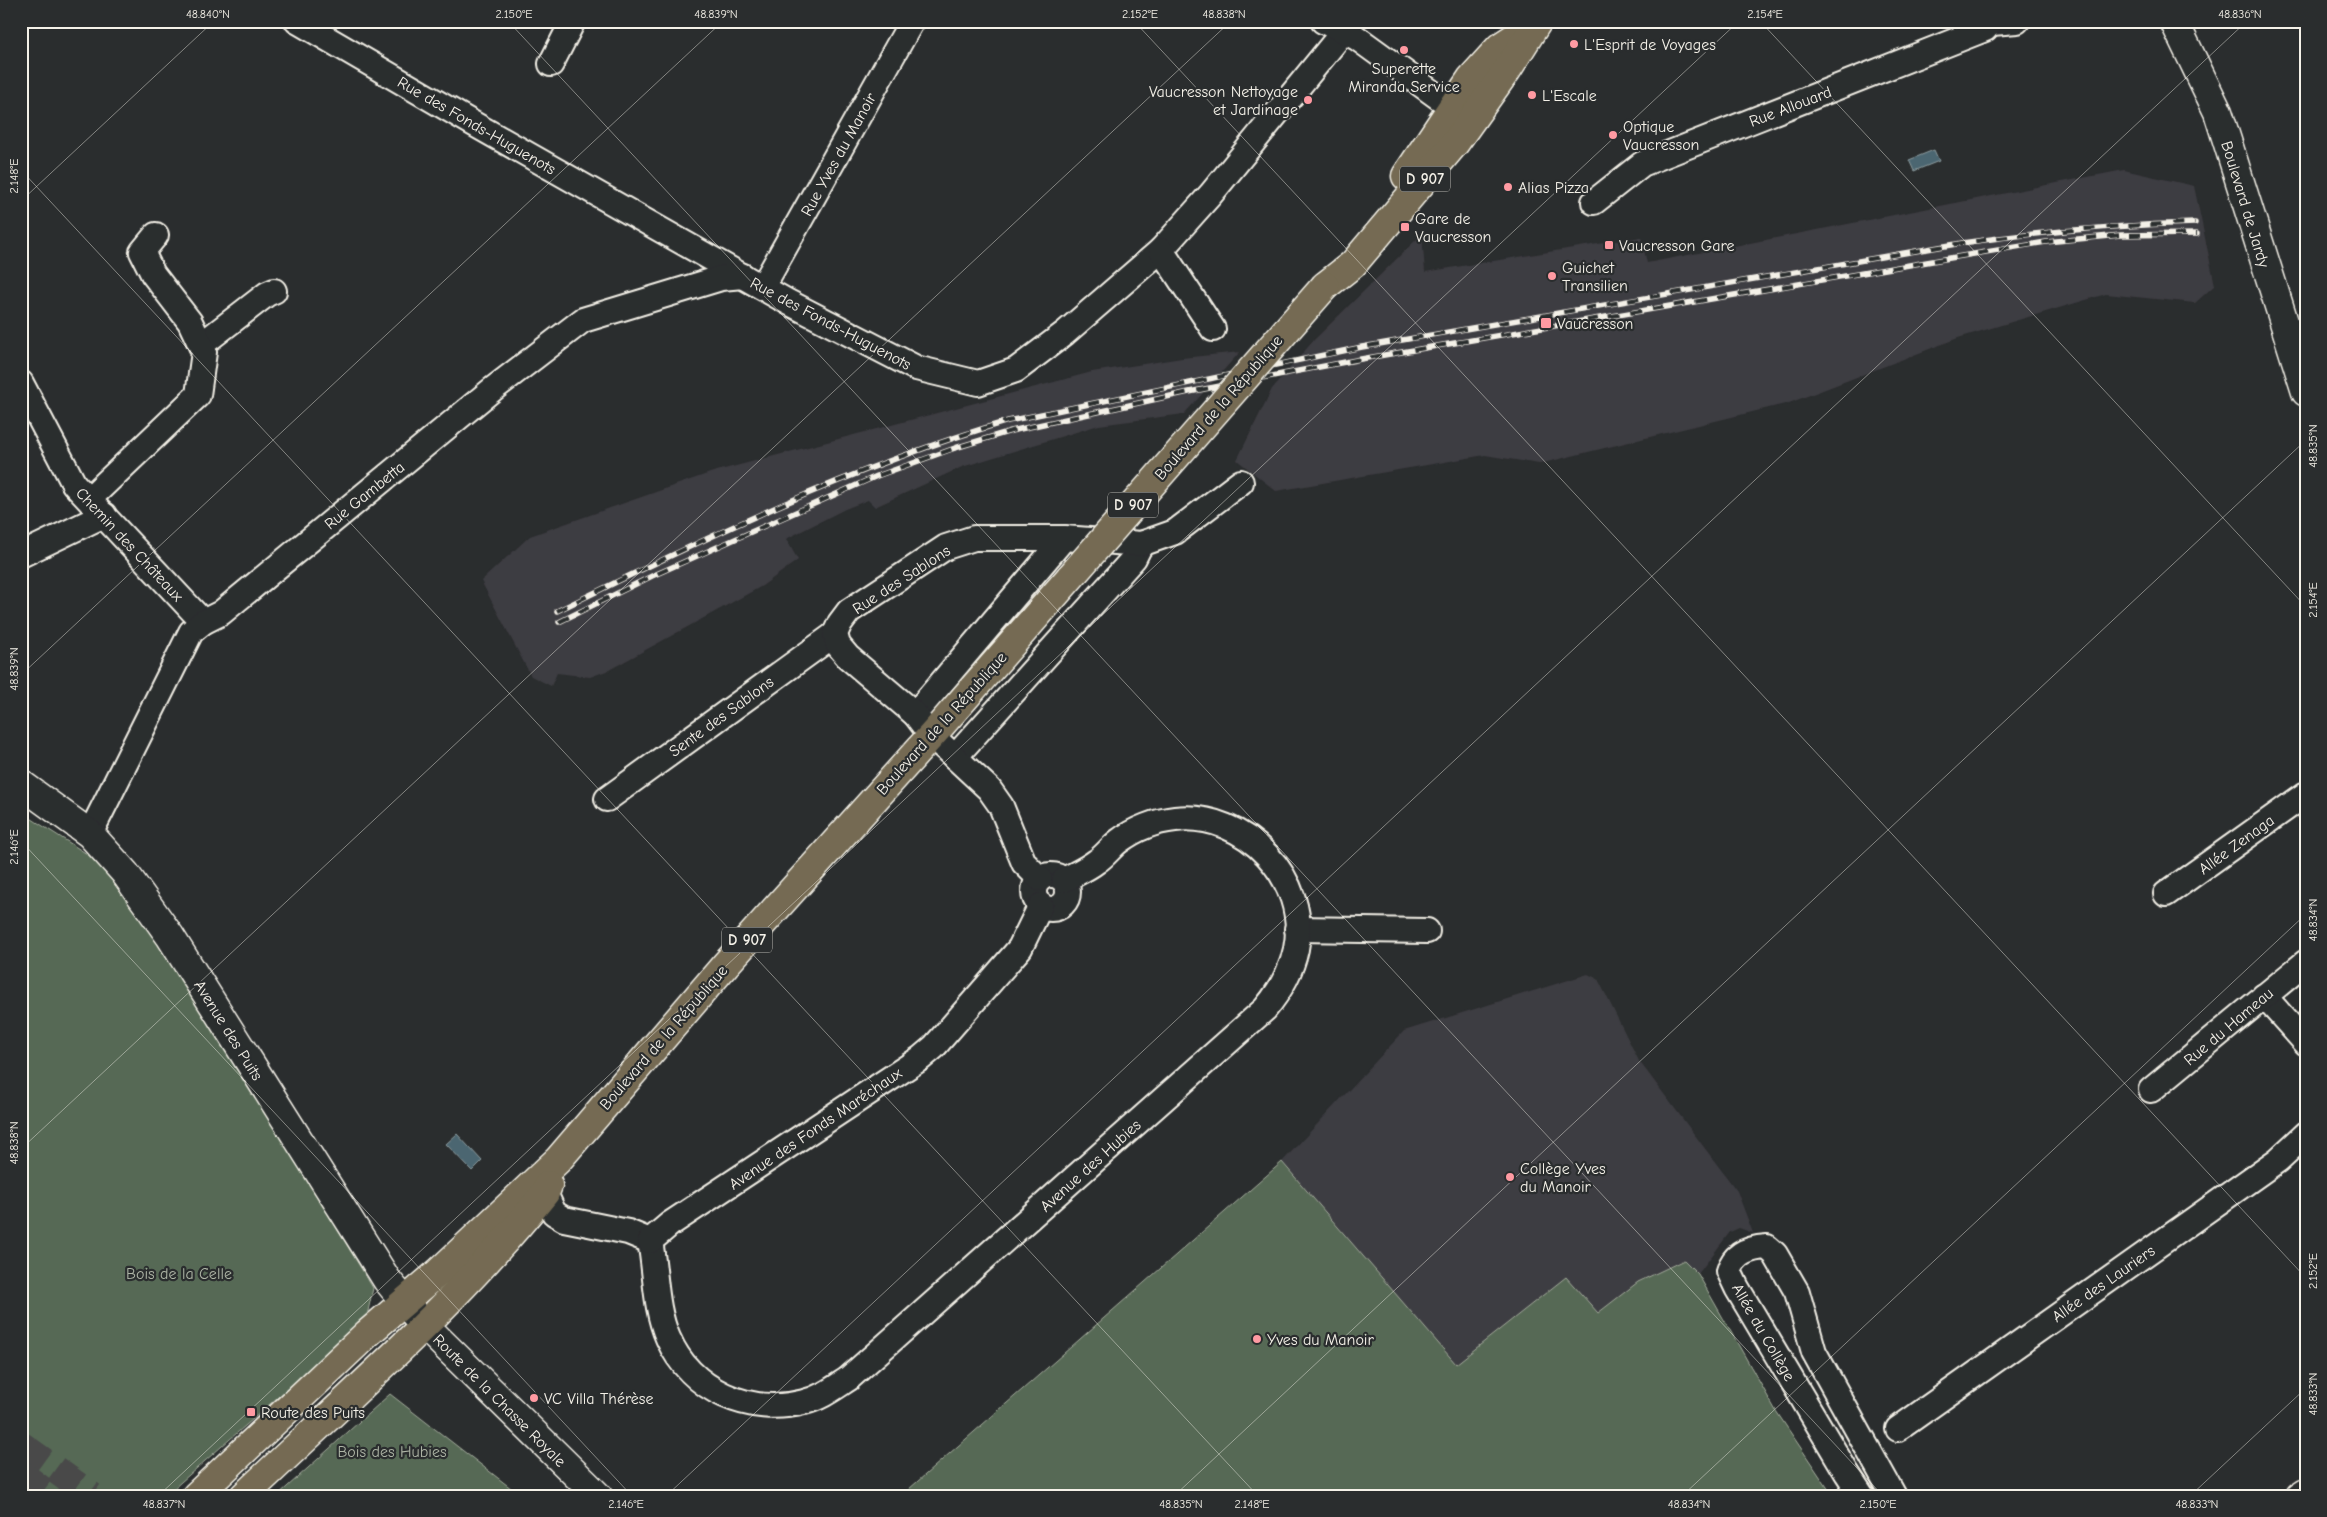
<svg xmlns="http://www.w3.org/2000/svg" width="2327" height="1517" viewBox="0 0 2327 1517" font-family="'Comic Neue',sans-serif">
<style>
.built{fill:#3e3c42}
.green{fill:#566954;stroke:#a5ad9e}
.water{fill:#4c6671;stroke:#8f9ea1}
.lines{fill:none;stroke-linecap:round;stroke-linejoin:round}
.motorway-tunnel{stroke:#484a4a;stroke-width:28;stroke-dasharray:28 14;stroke-linecap:butt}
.minor-casing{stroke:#f4f1e8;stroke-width:28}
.tertiary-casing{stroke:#f4f1e8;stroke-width:31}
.secondary-casing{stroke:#f4f1e8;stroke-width:31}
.primary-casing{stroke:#f4f1e8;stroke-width:31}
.minor{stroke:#2a2d2e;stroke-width:24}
.tertiary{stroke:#2a2d2e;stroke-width:28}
.secondary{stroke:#2a2d2e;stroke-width:28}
.primary{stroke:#746b52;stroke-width:28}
.rail-casing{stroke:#f4f1e8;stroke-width:5.5}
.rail{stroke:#2a2d2e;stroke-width:4;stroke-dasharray:11;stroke-linecap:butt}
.primary-bridge-casing{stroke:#f4f1e8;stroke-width:31;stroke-linecap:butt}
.primary-bridge{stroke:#746b52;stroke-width:28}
.ticks{fill:none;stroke:#f4f1e8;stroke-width:1;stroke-opacity:0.45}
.poi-dot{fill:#ff9aa2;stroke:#2a2d2e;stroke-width:2}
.labels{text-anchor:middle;stroke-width:4.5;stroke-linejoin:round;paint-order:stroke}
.shield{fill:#2a2d2e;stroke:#b7b6b0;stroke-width:1}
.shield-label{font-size:15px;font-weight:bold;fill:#f4f1e8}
.poi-label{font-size:16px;fill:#f4f1e8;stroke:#2a2d2e;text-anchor:start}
.street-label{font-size:16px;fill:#f4f1e8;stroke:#2a2d2e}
.park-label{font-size:16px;fill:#adb4a5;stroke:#2a2d2e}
.neatline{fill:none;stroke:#f4f1e8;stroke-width:2}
.ticks-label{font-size:12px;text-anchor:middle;fill:#f4f1e8}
</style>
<rect width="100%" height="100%" fill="#2a2d2e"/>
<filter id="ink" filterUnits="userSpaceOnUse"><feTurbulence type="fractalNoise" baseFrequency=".02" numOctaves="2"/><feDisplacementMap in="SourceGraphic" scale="10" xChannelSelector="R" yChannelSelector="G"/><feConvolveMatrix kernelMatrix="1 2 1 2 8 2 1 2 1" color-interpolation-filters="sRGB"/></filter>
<g filter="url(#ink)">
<!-- built -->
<g class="built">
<polygon points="2124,170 2194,186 2215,285 2195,303 2106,294 1958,338 1789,403 1539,464 1485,455 1276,491 1237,460 1272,389 1314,340 1422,234 1425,272 1641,237 1647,263"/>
<polygon points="1240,352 1184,414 1099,425 962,467 875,507 868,500 845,509 786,539 798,560 762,586 609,670 590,677 557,673 551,686 531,676 481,581 530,536 713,472 1092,372 1182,358"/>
<polygon points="1588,974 1598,979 1639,1061 1737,1191 1753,1233 1739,1228 1730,1232 1698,1274 1683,1260 1638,1282 1598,1313 1566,1277 1456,1365 1282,1162 1404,1031"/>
</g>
<!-- green -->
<g class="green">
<polygon points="21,812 87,854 116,881 174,960 373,1288 366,1320 165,1496 21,1496"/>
<polygon points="1282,1162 1456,1364 1566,1277 1598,1313 1638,1282 1684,1260 1698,1274 1776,1411 1833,1496 901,1496"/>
<polygon points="390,1394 521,1496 277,1496"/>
</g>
<!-- water -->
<g class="water">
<polygon points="1934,150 1939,161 1914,171 1909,160"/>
<polygon points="457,1134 482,1161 472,1171 446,1144"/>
</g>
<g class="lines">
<!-- motorway-tunnel -->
<g class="motorway-tunnel">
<polyline points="21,1445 92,1496"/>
<polyline points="21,1474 50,1496"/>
</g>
<defs>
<g id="minor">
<polyline points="297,21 474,124 788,302 916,368 978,383 1016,370 1065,333 1161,250 1211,194 1352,21"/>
<polyline points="1323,21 1357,38 1452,107"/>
<polyline points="1992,23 2017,21"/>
<polyline points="551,64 573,21"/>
<polyline points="1594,202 1642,164 1985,29 1992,21"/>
<polyline points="1161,250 1213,329"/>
<polyline points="763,286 912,21"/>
<polyline points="201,345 267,294 274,291"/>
<polyline points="21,383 74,484 203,622"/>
<polyline points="89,499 198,395 204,352 190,322 153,274 142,252 156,235"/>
<polyline points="21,555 104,515"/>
<polyline points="915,714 1064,538"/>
<polyline points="955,757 1134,558 1141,544"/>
<polyline points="607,799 835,634"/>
<polyline points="90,834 191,632 203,622 221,613 493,389 583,320 721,278 743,276"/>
<circle cx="1051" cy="892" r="17"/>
<polyline points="1040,879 1024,863 1001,806 989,789 931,735 915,714 848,657 838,645 835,634 840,623 849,611 946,547 974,538 1064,538 1141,544 1175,532 1241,482"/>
<polyline points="2166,894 2306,794"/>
<polyline points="1297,929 1427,931"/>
<polyline points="2264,996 2306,1043"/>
<polyline points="2151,1090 2306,962"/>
<polyline points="545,1193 554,1213 564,1219 628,1232 650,1241"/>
<path d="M650,1241C656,1273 655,1309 668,1338C691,1391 750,1416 804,1402C821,1398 834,1388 848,1379L1265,1009C1280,991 1291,973 1296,949C1310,880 1245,811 1175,819C1156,821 1135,829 1119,841C1111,847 1105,856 1097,861C1087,869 1075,874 1064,880"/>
<polyline points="650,1241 670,1224 921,1058 934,1047 1020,948 1041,905"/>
<polyline points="1898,1429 2278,1160 2306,1134"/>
<path d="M1862,1496L1847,1473L1737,1288L1729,1271C1734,1253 1750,1248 1767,1247L1775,1254L1797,1292L1814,1352L1894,1496"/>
</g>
<polyline id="tertiary" points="21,784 90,834 125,873 170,936 387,1280 424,1325 598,1496"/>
<g id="secondary">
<polyline points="2174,21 2218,112 2306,392"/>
<polyline points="2300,1496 2306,1492"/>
</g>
<g id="primary">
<polyline points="1406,176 1471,79 1500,47 1526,30"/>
<polyline points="1325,286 1353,264 1455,143 1507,70 1538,21"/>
<polyline points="196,1496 368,1333 439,1272 558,1160 726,964 941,725"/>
<path d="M244,1496C347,1398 456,1304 545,1193L548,1185"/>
</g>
</defs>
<!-- minor casing -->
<use href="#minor" class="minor-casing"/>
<!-- tertiary casing -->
<use href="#tertiary" class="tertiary-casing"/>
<!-- secondary casing -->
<use href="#secondary" class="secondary-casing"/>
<!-- primary casing -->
<use href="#primary" class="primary-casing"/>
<!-- minor -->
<use href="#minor" class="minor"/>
<!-- tertiary -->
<use href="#tertiary" class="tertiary"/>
<!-- secondary -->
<use href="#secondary" class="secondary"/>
<!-- primary -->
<use href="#primary" class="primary"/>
<defs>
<g id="rail">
<path d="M557,611C703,539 851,467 1008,421L1362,347L1962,243C2040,232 2116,225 2195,223"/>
<polyline points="559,622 652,576 877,476 955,448 1011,431 1189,392 1361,359 1956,257 2046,242 2121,235 2197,234"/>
</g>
</defs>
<!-- rail casing -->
<use href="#rail" class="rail-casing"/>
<!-- rail -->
<use href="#rail" class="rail"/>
<defs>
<polyline id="primary-bridge" points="941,725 1325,286"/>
</defs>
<!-- primary-bridge casing -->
<use href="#primary-bridge" class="primary-bridge-casing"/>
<!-- primary-bridge -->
<use href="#primary-bridge" class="primary-bridge"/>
</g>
</g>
<!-- ticks -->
<path class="ticks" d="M508,21L1883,1496M1134,21L2306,1278M1760,21L2306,607M21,170L1258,1496M21,201L214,21M21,675L723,21M21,841L632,1496M21,1149L1231,21M158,1496L1739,21M666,1496L2247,21M1174,1496L2306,440M1682,1496L2306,914M2190,1496L2306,1388"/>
<!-- markers -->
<g class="poi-dot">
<circle cx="1574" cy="44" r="5"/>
<circle cx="1404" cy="50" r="5"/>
<circle cx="1532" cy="95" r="5"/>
<circle cx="1308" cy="100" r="5"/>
<circle cx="1613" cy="135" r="5"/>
<circle cx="1508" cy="187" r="5"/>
<rect x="1400" y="222" width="10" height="10" rx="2.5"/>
<rect x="1604" y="240" width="10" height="10" rx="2.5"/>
<circle cx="1552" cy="276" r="5"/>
<rect x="1540" y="317" width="12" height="12" rx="2.5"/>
<circle cx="1510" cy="1177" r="5"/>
<circle cx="1257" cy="1339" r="5"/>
<circle cx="534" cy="1398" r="5"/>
<rect x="246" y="1407" width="10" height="10" rx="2.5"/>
</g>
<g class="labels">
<!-- shield labels -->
<g class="shield">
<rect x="1400" y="166.5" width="50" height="25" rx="4"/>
<rect x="1108" y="492.5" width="50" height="25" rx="4"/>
<rect x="722" y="927.5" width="50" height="25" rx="4"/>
</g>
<g class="shield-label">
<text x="1425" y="184">D 907</text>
<text x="1133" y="510">D 907</text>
<text x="747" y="945">D 907</text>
</g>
<!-- poi labels -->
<g class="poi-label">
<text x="1584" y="50">L'Esprit de Voyages</text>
<text x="1404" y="74" text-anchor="middle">Superette<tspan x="1404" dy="18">Miranda Service</tspan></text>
<text x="1298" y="97" text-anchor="end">Vaucresson Nettoyage<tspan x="1298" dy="18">et Jardinage</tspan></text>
<text x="1542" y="101">L'Escale</text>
<text x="1623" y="132">Optique<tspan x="1623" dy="18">Vaucresson</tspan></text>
<text x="1518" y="193">Alias Pizza</text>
<text x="1415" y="224">Gare de<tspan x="1415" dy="18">Vaucresson</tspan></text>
<text x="1619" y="251">Vaucresson Gare</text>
<text x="1562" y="273">Guichet<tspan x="1562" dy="18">Transilien</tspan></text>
<text x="1557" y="329">Vaucresson</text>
<text x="1520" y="1174">Collège Yves<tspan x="1520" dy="18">du Manoir</tspan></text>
<text x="1267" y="1345">Yves du Manoir</text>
<text x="544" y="1404">VC Villa Thérèse</text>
<text x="261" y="1418">Route des Puits</text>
</g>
<!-- street labels -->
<g class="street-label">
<text transform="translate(1790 106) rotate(-21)" y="6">Rue Allouard</text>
<text transform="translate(477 125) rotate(30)" y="6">Rue des Fonds-Huguenots</text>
<text transform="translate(838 154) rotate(-61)" y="6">Rue Yves du Manoir</text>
<text transform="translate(2246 204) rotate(73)" y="6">Boulevard de Jardy</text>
<text transform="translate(831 323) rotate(28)" y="6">Rue des Fonds-Huguenots</text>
<text transform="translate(1218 407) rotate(-49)" y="6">Boulevard de la République</text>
<text transform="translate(364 495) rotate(-39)" y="6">Rue Gambetta</text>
<text transform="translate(130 544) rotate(47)" y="6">Chemin des Châteaux</text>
<text transform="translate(901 579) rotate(-33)" y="6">Rue des Sablons</text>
<text transform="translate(721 716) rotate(-36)" y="6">Sente des Sablons</text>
<text transform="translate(941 723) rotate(-48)" y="6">Boulevard de la République</text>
<text transform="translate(2236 844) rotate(-36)" y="6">Allée Zenaga</text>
<text transform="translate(2228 1026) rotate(-40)" y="6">Rue du Hameau</text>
<text transform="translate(229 1030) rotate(58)" y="6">Avenue des Puits</text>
<text transform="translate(663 1037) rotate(-49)" y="6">Boulevard de la République</text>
<text transform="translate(815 1128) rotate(-34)" y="6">Avenue des Fonds Maréchaux</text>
<text transform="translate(1090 1165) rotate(-42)" y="6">Avenue des Hubies</text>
<text transform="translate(2103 1283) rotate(-35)" y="6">Allée des Lauriers</text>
<text transform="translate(1764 1332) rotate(60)" y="6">Allée du Collège</text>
<text transform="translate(500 1400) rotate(45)" y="6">Route de la Chasse Royale</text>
</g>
<!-- park labels -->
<g class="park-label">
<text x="179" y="1279">Bois de la Celle</text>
<text x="392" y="1457">Bois des Hubies</text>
</g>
</g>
<!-- margin -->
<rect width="2327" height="1517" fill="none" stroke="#2a2d2e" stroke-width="55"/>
<rect x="28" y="28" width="2272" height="1462" class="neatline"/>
<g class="ticks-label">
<text x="208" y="18">48.840°N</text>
<text x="514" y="18">2.150°E</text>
<text x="716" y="18">48.839°N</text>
<text x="1140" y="18">2.152°E</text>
<text x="1224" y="18">48.838°N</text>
<text x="1765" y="18">2.154°E</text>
<text x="2240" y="18">48.836°N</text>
<text transform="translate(14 176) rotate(-90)" y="4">2.148°E</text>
<text transform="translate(2313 446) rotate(-90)" y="4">48.835°N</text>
<text transform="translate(2313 600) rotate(-90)" y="4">2.154°E</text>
<text transform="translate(14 669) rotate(-90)" y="4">48.839°N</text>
<text transform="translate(14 847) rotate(-90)" y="4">2.146°E</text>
<text transform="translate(2313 920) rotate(-90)" y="4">48.834°N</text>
<text transform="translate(14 1143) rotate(-90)" y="4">48.838°N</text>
<text transform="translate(2313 1271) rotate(-90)" y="4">2.152°E</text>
<text transform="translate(2313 1394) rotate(-90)" y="4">48.833°N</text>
<text x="164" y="1508">48.837°N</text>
<text x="626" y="1508">2.146°E</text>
<text x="1181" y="1508">48.835°N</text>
<text x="1252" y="1508">2.148°E</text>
<text x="1689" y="1508">48.834°N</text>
<text x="1878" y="1508">2.150°E</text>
<text x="2197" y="1508">48.833°N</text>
</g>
</svg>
